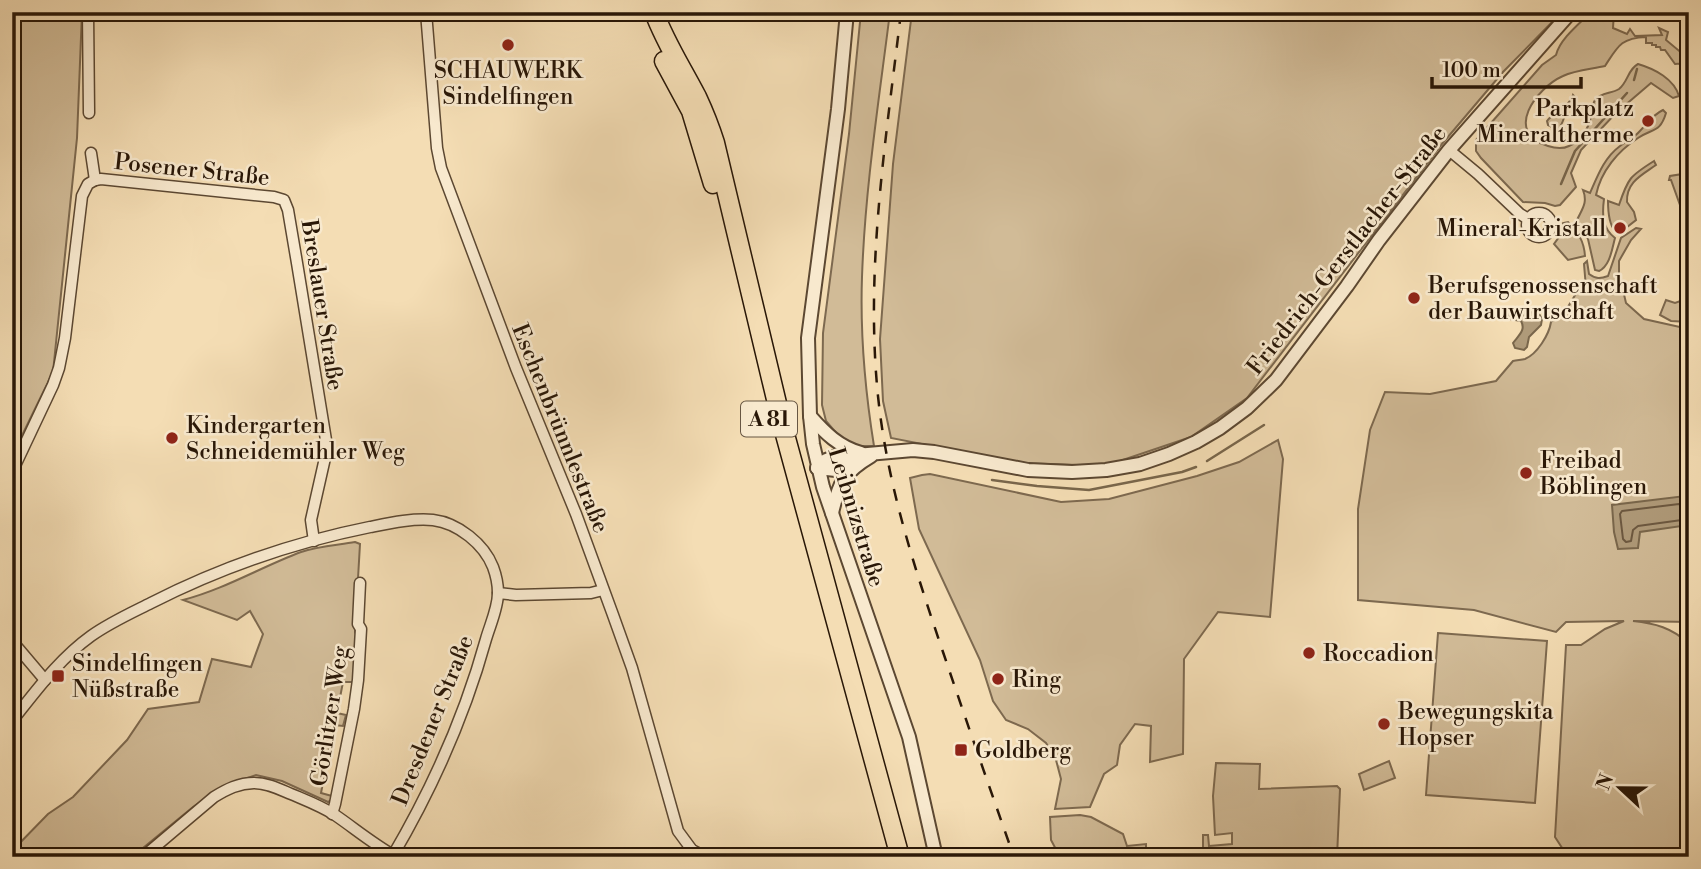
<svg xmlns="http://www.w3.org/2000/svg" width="1701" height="869" viewBox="0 0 1701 869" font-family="'Libre Bodoni',serif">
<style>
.green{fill:#d1bb97;stroke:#7d694f;stroke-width:2}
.water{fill:#af9a79;stroke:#79664b;stroke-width:2}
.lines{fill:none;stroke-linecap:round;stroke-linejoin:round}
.shore{stroke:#6c5840;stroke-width:2}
.stream{stroke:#79664b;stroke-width:2.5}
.minor-casing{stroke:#5c4832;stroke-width:13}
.tertiary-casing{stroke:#5c4832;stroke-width:16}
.motorway-casing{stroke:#291707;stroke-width:21}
.minor{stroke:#f8e9ce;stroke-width:10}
.tertiary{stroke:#f8e9ce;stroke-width:12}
.motorway{stroke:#f4ddb4;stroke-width:18}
.rail{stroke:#291707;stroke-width:2.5;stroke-dasharray:12 12;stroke-linecap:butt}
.poi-dot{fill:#8f2418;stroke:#f8e9ce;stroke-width:2.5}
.labels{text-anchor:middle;stroke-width:5;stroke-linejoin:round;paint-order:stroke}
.shield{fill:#f8e9ce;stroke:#675643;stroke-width:2}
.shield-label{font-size:21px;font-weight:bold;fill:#291707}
.poi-label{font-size:23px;fill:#291707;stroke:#f8e9ce;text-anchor:start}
.street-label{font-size:23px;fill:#291707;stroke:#f8e9ce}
</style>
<rect width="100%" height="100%" fill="#f4ddb4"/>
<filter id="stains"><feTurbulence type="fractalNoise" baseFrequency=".00286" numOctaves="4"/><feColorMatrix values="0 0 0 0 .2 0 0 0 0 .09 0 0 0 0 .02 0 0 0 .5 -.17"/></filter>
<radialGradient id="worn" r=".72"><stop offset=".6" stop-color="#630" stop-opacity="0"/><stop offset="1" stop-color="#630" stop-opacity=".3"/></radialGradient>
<!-- green -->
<g class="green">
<polygon points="12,12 82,12 77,138 53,372 12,456"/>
<path d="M861,12H890C879,100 865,188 862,277C860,334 865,390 874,446H856L839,439L838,435L826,421L822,405L823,333L849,134Z"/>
<polygon points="912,12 1562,12 1503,72 1442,144 1247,398 1191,437 1105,466 1019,463 891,438 883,401 880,339 893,164"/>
<path d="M1591,12H1614L1613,28L1627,34L1630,29L1635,36L1662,35L1659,28L1668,32L1666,40L1684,55L1689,57V71C1684,65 1682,63 1675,64L1665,50H1661L1660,47H1656V45H1652V43H1646V37C1621,38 1618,46 1605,66C1592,69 1575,70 1563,76C1536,88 1503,133 1548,146C1554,148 1563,149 1569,146C1581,141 1589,128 1591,116C1592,111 1592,105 1595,100C1601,92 1611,94 1619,89C1628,82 1628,69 1638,64C1655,69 1674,79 1679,96L1673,98L1651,83L1616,113L1581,150L1571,173L1576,187L1560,205L1555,206L1545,203L1523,202L1481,158L1476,151V140L1542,65L1556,55C1560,39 1579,24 1591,12Z"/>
<path d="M1573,95L1575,97C1574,104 1571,103 1568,108C1565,113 1564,120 1561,125L1563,128L1560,131L1548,125L1547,121C1555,110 1569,108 1573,95Z"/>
<path d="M1663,110L1666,113C1660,133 1653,128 1638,138C1618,151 1601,171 1596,195L1604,199C1602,214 1602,228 1615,238C1612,249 1610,266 1599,271L1595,270L1588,239L1577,220C1582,209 1588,203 1583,190L1590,193C1598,175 1604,158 1620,146C1626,141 1633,138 1638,133C1646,125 1652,115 1663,110Z"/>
<path d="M1654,161L1656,165C1642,175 1626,182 1627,202L1634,212L1636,220L1622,231H1615C1609,224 1608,211 1608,201L1619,205C1628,178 1630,176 1654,161Z"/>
<polygon points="1689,173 1689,195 1683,209 1680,205 1671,180 1669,180 1670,176"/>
<path d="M1568,222C1578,232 1584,241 1585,256L1568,260L1554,244L1559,237L1563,223Z"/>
<path d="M1636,228L1641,229L1631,240L1619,261V273L1626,303L1644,319L1689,329V622L1633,621C1654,623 1673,628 1689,644V857H1568L1555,837L1566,645H1581L1605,629L1624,621L1566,622L1556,632L1474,610L1358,600V509L1370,430L1385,392L1430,394L1496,381L1513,361C1517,360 1521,360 1525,359C1537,354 1549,335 1551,322L1566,310L1577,292L1586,288L1584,264L1587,261L1589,274C1596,279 1600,279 1608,276L1621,238Z"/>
<polygon points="1689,298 1689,322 1671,321 1660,315 1666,300 1675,303"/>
<polygon points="1278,440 1283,459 1270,617 1218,612 1184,659 1183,754 1150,762 1151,726 1135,724 1120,745 1117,765 1104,774 1090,807 1055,809 1061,779 1056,760 1046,743 1028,729 1006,720 993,701 980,660 919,529 910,478 922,475 930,474 1061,502 1109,499 1197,476 1239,462"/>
<path d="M355,542L360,544L356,613L355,632L359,640L356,682H343L337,713L346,715L343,726L334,725L321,793L332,796L331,800L328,802L282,781L256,775L222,787L193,807L132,857H12V851L48,814L73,797L127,740L148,709L199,702L212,659L251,667L263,634L250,611L237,620L183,600C225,589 261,567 301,552C318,546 338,545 355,542Z"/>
<polygon points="1438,633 1547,641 1535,803 1426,795"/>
<polygon points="1389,761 1395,778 1364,790 1359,774"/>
<polygon points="1216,763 1260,764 1259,789 1337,786 1340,789 1337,857 1192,857 1192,854 1203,853 1203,835 1208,835 1209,846 1232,844 1232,833 1215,835 1213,796"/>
<polygon points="1080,815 1091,817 1123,834 1127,846 1146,844 1146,857 1060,857 1051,840 1050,817"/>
</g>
<!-- water -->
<g class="water">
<path d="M1515,309L1539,314L1542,319L1541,325L1529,337L1527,347L1524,350L1515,348L1513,343C1519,335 1526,330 1521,321L1510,319L1508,314Z"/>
<polygon points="1685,496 1689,525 1640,532 1638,548 1618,549 1614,532 1612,505"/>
</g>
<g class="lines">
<!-- shore -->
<polyline class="shore" points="1689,506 1679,504 1622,511 1620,514 1623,539 1626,542 1631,541 1633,530 1638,526 1689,519"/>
<!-- stream -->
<g class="stream">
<polyline points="1634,80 1637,69"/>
<polyline points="1561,184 1575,151 1627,93"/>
<polyline points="1207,461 1264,425"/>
<polyline points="992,480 1037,486 1089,490 1182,472 1196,467"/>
</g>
<defs>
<g id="minor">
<polyline points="88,12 89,113"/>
<polyline points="426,12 437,148 441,168 516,368 576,514 613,615 632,668 678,831 692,850 705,857"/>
<polyline points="1449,150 1478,174 1520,214 1528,219"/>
<polyline points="91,153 95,180"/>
<polyline points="95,180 101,179 274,197 284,200 288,210 297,263 326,440 325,458 311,520 314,541"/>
<circle cx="1539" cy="225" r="12"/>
<polyline points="12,472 53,385 59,368 65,338 82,196 88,184 95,180"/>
<polyline points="498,593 516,595 591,593 603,590"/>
<polyline points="12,641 45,680"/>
<path d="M12,721C36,691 59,659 91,636C109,623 131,613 151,603C220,568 295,542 370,527C390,523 413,518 433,520C458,523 484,544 493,567C496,575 498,585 498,593C498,608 490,625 486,639C465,715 432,789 392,857"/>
<polyline points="332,814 335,804 354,709 358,680 361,629 358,624 360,583"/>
<path d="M143,857L214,797C227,789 239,783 254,783C267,783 279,789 291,794C305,800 321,806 335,815C354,828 372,843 393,855"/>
<polyline points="684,857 692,850"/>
</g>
<g id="tertiary">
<polyline points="847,12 838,109 808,338 810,416 813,444 823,487 909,737 936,857"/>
<path d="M810,416C825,433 839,447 861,453"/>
<polyline points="817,468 826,460 834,457 913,450 934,452 1028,470 1072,472 1106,470 1140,464 1169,454 1196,442 1220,428 1247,408 1276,380 1347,286 1379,240 1449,150 1571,12"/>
<polyline points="817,468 836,470 855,465"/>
<path d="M832,513C839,482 844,472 871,456"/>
</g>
<g id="motorway">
<path d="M654,12C665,42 682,68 697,97C704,112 710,127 715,143L780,416L900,857"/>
<polyline points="664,61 691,111 713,184"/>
</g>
</defs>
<!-- minor casing -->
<use href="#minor" class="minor-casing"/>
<!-- tertiary casing -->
<use href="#tertiary" class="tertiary-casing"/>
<!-- motorway casing -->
<use href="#motorway" class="motorway-casing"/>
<!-- minor -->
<use href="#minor" class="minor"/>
<!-- tertiary -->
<use href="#tertiary" class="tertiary"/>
<!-- motorway -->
<use href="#motorway" class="motorway"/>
<!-- rail -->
<path class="rail" d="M901,12C886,140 865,268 878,396C887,485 915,569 943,652C966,720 990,789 1014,857"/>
</g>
<!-- markers -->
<g class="poi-dot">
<circle cx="508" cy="45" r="7"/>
<circle cx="1648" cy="121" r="7"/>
<circle cx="1620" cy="228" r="7"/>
<circle cx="1414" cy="298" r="7"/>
<circle cx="172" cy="438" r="7"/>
<circle cx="1526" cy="473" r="7"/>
<circle cx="1309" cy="653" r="7"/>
<rect x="51" y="669" width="14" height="14" rx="3.5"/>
<circle cx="998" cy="679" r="7"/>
<circle cx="1384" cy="724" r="7"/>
<rect x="954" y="743" width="14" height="14" rx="3.5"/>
</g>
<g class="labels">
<!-- shield labels -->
<rect class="shield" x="741" y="401.5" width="56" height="35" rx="5"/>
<g class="shield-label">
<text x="769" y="426">A 81</text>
</g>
<!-- poi labels -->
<g class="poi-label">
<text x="508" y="78" text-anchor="middle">SCHAUWERK<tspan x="508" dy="26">Sindelfingen</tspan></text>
<text x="1634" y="116" text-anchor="end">Parkplatz<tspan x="1634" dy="26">Mineraltherme</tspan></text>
<text x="1606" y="236" text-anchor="end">Mineral-Kristall</text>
<text x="1428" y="293">Berufsgenossenschaft<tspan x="1428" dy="26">der Bauwirtschaft</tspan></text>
<text x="186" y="433">Kindergarten<tspan x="186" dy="26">Schneidemühler Weg</tspan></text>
<text x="1540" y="468">Freibad<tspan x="1540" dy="26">Böblingen</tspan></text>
<text x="1323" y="661">Roccadion</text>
<text x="72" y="671">Sindelfingen<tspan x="72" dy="26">Nüßstraße</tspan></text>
<text x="1012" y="687">Ring</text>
<text x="1398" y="719">Bewegungskita<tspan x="1398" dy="26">Hopser</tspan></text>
<text x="975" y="758">Goldberg</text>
</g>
<!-- street labels -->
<g class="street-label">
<text transform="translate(192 169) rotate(6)" y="8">Posener Straße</text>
<text transform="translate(1346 250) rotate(-52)" y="8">Friedrich-Gerstlacher-Straße</text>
<text transform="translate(323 305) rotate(81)" y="8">Breslauer Straße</text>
<text transform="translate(561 428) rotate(68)" y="8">Eschenbrünnlestraße</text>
<text transform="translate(857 517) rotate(73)" y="8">Leibnizstraße</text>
<text transform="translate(329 716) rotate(-81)" y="8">Görlitzer Weg</text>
<text transform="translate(432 720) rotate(-68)" y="8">Dresdener Straße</text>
</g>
</g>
<!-- margin -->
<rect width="1701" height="869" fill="none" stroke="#f4ddb4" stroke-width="42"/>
<rect x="14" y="14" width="1673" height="841" fill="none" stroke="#291707" stroke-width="3.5"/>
<rect x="21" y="21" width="1659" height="827" fill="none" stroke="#291707" stroke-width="2"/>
<!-- north arrow -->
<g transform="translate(1620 788) rotate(292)" stroke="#f8e9ce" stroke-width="5" paint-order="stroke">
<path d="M0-5L12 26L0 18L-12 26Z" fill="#291707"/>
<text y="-10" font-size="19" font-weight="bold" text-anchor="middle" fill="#291707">N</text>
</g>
<!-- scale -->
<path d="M1432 77v10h149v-10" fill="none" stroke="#291707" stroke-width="3.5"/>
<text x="1442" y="77" font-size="21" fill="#291707" stroke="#f8e9ce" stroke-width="5" paint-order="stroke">100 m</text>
<rect width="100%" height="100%" filter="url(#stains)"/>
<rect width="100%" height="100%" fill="url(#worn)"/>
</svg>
